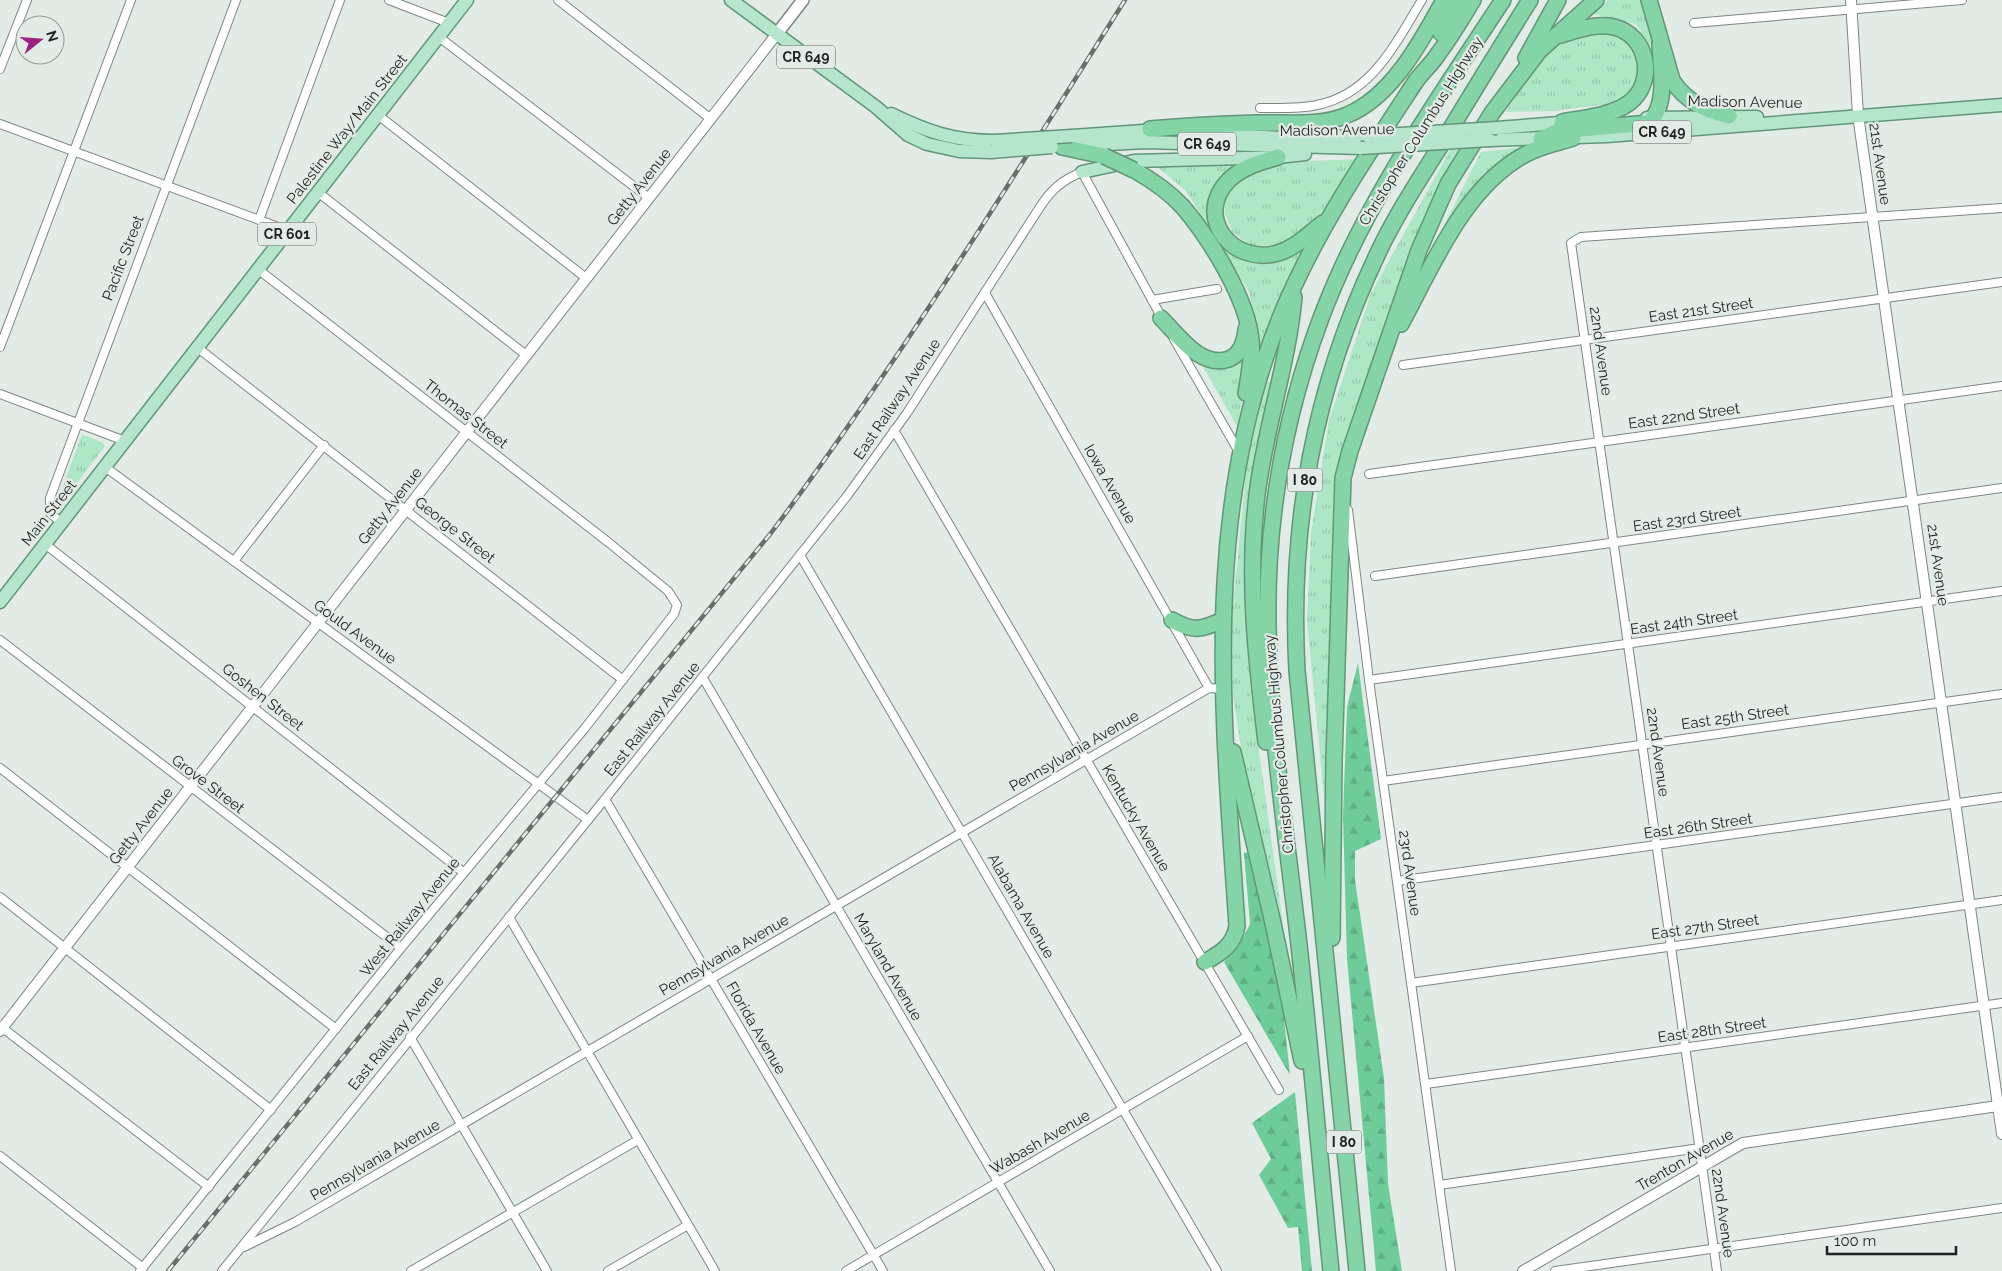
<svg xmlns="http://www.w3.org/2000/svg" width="2002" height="1271" viewBox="0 0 2002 1271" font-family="Raleway,sans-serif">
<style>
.grass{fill:url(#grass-tufts)}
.forest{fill:url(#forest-firs)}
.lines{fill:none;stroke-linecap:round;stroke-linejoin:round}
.minor-casing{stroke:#7e8681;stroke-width:10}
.tertiary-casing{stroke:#7e8681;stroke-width:12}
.secondary-casing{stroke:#7e8681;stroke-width:14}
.primary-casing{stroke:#619678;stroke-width:15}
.motorway-casing{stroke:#619678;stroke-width:18}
.minor{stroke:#fff;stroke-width:8}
.tertiary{stroke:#fff;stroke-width:10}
.secondary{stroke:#fff;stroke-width:11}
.primary{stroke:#b5e5ca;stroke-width:12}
.motorway{stroke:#84d4a7;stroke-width:15}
.rail-casing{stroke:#696e6b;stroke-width:4.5}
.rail{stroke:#e3ebe6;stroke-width:2.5;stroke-dasharray:8;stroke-linecap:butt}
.primary-bridge-casing{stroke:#619678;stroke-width:15;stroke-linecap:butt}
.motorway-bridge-casing{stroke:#619678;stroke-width:18;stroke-linecap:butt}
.primary-bridge{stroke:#b5e5ca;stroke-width:12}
.motorway-bridge{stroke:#84d4a7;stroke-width:15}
.labels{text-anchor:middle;stroke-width:4.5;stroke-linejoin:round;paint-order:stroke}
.shield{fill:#e3ebe6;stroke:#5a5e5b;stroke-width:1}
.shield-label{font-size:14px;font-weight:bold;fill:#1f2220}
.street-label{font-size:15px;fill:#1f2220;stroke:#e3ebe6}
</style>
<defs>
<pattern id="grass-tufts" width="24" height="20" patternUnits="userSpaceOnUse" patternTransform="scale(1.25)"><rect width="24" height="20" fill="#aee7c5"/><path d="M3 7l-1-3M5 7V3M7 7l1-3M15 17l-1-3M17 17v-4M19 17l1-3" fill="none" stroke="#95c6a9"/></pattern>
<pattern id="forest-firs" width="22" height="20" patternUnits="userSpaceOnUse" patternTransform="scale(1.25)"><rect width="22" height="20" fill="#6ecc9a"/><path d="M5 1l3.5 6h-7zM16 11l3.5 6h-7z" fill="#5faf84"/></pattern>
</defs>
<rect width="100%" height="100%" fill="#e3ebe6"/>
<!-- grass -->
<g class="grass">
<polygon points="1608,0 1643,0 1657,47 1653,50 1636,24 1593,14"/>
<polygon points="1582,32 1619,32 1640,55 1641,83 1616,103 1555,111 1506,112 1532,69 1560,40"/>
<polygon points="1523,147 1449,224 1443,227 1481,152"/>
<polygon points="1450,150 1464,150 1346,441 1328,836 1307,621 1311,533 1329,420 1371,293"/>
<polygon points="1360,159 1345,186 1313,224 1280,245 1252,246 1233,233 1225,214 1225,193 1238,177 1278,162"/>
<polygon points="1245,163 1214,194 1214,224 1248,257 1303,246 1257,363 1257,328 1249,292 1186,191 1155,165"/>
<polygon points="1247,356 1238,428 1201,363 1225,365"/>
<polygon points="1274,382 1249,571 1247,644 1250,686 1283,924 1242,755 1233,696 1231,625 1247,463 1265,383"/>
<polygon points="84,435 103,443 105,446 58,508 55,508 81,437"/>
</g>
<!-- forest -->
<g class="forest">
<polygon points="1358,663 1381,839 1355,851 1355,880 1384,1078 1388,1184 1402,1271 1376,1271 1347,959 1343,816 1347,707"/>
<polygon points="1253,851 1280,981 1290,1075 1224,962 1239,946 1250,924 1244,853"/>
<polygon points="1295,1092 1312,1271 1302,1271 1298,1227 1288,1228 1259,1175 1271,1159 1252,1123"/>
</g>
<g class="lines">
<defs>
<g id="minor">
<polyline points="389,0 449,23"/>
<polyline points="558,0 711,119"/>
<polyline points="1694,23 1962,0"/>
<polyline points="439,37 649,198"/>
<polyline points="0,69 27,0"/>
<path d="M1260,108C1278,108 1299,109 1317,105C1372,94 1395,44 1422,0"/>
<polyline points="378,115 586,278"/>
<polyline points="0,124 289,231"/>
<polyline points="319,193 526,355"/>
<polyline points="259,220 340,0"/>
<polyline points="985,293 1209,688"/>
<polyline points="1152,300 1217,289"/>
<polyline points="1174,339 1239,452"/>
<polyline points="0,347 131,0"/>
<polyline points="198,348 623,680"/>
<polyline points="1403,365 2002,282"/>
<polyline points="0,394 125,441"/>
<polyline points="894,430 1279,1090"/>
<polyline points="105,467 588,820"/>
<polyline points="1369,474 2002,386"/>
<polyline points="1348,510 1369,680 1451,1271"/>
<polyline points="62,523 50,513 50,498 236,0"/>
<polyline points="45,544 463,872"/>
<polyline points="800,555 1217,1271"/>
<polyline points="234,561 324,445"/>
<polyline points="1375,576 2002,488"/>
<polyline points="0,640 401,948"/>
<polyline points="703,678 1050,1271"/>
<polyline points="1369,680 2002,591"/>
<polyline points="0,768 336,1029"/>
<polyline points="1383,781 2002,694"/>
<polyline points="605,799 883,1271"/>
<polyline points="1397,881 2002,797"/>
<polyline points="0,897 271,1110"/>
<polyline points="509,917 715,1271"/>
<polyline points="1411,983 2002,900"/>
<polyline points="0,1026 209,1187"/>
<polyline points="410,1037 547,1271"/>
<polyline points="1426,1084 2002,1003"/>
<polyline points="0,1156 143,1268"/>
<polyline points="1439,1185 1700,1148"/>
<polyline points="244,1247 295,1222 1209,688 1222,689"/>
<polyline points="140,1271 401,948 585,728 674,614 677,605 668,591 608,542 259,270"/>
<path d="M222,1271L605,799L847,496L907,413L1040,207C1051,190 1062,180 1082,172L1163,320"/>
<polyline points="411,1271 638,1140"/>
<polyline points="608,1271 688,1225"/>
<polyline points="846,1271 1248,1036"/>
<polyline points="1555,1271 2002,1208"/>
<polyline points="1717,1271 1571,243 1581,237 2002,208"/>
</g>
<g id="tertiary">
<polyline points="1851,0 1858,115 2002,1134"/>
<polyline points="0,1031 776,35"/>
<polyline points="1523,1271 1743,1143 1998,1106"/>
</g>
<polyline id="secondary" points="776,35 803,0"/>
<g id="primary">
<polyline points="731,0 876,107 908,135 927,144 959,151 991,152"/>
<path d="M891,114C928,132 954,141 995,141"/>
<polyline points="1647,118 1757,117"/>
<polyline points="1497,128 1572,122"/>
<polyline points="1185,132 1280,138 1368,136"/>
<polyline points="1072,136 1158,130"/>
<polyline points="1490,140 1607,136 2002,105"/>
<polyline points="1074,146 1145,142 1361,148"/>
<polyline points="1082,172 1134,161 1278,157 1305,154"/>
<polyline points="0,602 467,0"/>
</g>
<g id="motorway">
<path d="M1649,0L1672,80C1686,102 1705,110 1729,116"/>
<polyline points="1441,33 1460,0"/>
<path d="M1561,35C1577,30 1596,23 1614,27C1648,35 1657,82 1629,103C1611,116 1583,118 1562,122"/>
<polyline points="1526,58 1558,0"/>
<path d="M1150,129C1185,126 1221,124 1256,123C1285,122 1320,127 1347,115C1392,97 1422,40 1444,0"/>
<path d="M1541,139L1558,131L1649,123C1668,105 1661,68 1660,44"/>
<polyline points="1062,147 1104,156"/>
<path d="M1278,157C1261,162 1242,167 1229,180C1193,216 1232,266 1278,253C1296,248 1309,233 1323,223"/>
<path d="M1134,170C1152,180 1169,192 1183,207C1210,239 1247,298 1251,340C1253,357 1249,376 1246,393"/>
<path d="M1161,318C1178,335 1201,369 1229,359C1241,354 1245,341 1246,329"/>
<path d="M1401,324C1433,265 1464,187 1526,154C1541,146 1557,143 1573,138"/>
<path d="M1172,620C1193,632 1201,630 1223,620"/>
<path d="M1266,742C1256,659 1247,578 1257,495C1265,428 1288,364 1294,297"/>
<polyline points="1233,752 1273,923 1302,1061"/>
<polyline points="1332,938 1334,760 1343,478 1350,451 1419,250 1448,184 1492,113 1539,51 1596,0"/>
<path d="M1205,962C1221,953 1234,945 1237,926C1223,713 1199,501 1288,299C1322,222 1370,151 1416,81C1423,71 1432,64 1438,54C1451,37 1462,18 1473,0"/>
<path d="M1331,1271C1320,1162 1311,1054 1299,945C1287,839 1270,733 1268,626C1266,521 1284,417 1321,318C1364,203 1436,102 1503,0"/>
<path d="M1357,1271L1297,671C1289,523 1314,387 1378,253C1396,215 1419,180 1441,145C1470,96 1500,48 1530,0"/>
</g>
</defs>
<!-- minor casing -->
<use href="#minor" class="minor-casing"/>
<!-- tertiary casing -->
<use href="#tertiary" class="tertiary-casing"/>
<!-- secondary casing -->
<use href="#secondary" class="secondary-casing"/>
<!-- primary casing -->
<use href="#primary" class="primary-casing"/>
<!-- motorway casing -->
<use href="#motorway" class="motorway-casing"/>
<!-- minor -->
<use href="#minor" class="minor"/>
<!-- tertiary -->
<use href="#tertiary" class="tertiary"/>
<!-- secondary -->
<use href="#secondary" class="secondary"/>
<!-- primary -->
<use href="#primary" class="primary"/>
<!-- motorway -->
<use href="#motorway" class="motorway"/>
<defs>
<path id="rail" d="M168,1271L771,533C899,362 1011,181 1125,0"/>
</defs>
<!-- rail casing -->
<use href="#rail" class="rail-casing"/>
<!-- rail -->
<use href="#rail" class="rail"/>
<defs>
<g id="primary-bridge">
<polyline points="1368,136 1497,128"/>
<polyline points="995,141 1072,136"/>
<polyline points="1361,148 1490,140"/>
<polyline points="991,152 1052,147"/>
</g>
<polyline id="motorway-bridge" points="1104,156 1134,170"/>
</defs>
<!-- primary-bridge casing -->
<use href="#primary-bridge" class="primary-bridge-casing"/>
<!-- motorway-bridge casing -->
<use href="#motorway-bridge" class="motorway-bridge-casing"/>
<!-- primary-bridge -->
<use href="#primary-bridge" class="primary-bridge"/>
<!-- motorway-bridge -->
<use href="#motorway-bridge" class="motorway-bridge"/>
</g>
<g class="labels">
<!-- shield labels -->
<g class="shield">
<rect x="777" y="45.5" width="58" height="23" rx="4"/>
<rect x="1633" y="120.5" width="58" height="23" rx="4"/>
<rect x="1178" y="132.5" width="58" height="23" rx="4"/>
<rect x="258" y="222.5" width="58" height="23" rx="4"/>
<rect x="1287.5" y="468.5" width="35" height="23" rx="4"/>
<rect x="1326.5" y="1130.5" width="35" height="23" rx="4"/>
</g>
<g class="shield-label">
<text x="806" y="62">CR 649</text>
<text x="1662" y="137">CR 649</text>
<text x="1207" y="149">CR 649</text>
<text x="287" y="239">CR 601</text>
<text x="1305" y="485">I 80</text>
<text x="1344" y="1147">I 80</text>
</g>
<!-- street labels -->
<g class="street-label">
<text transform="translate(1745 102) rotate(1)" y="5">Madison Avenue</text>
<text transform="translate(347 129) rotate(-52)" y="5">Palestine Way/Main Street</text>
<text transform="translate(1337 130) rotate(-1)" y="5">Madison Avenue</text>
<text transform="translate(1421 131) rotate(-58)" y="5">Christopher Columbus Highway</text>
<text transform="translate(1880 164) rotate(82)" y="5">21st Avenue</text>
<text transform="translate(639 187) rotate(-52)" y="5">Getty Avenue</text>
<text transform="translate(123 258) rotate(-69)" y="5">Pacific Street</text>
<text transform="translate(1701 310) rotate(-8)" y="5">East 21st Street</text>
<text transform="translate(1601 351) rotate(82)" y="5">22nd Avenue</text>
<text transform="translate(897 399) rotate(-56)" y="5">East Railway Avenue</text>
<text transform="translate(466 414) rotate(38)" y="5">Thomas Street</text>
<text transform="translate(1684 416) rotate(-8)" y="5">East 22nd Street</text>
<text transform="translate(1110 484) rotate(60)" y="5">Iowa Avenue</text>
<text transform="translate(390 506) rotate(-52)" y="5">Getty Avenue</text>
<text transform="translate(49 513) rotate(-52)" y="5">Main Street</text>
<text transform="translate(1687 519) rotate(-8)" y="5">East 23rd Street</text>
<text transform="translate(455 530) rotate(38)" y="5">George Street</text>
<text transform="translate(1938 565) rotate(82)" y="5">21st Avenue</text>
<text transform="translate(1684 622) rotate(-8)" y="5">East 24th Street</text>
<text transform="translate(355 632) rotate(36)" y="5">Gould Avenue</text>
<text transform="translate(263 697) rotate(38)" y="5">Goshen Street</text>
<text transform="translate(1735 717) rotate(-8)" y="5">East 25th Street</text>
<text transform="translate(652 719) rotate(-51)" y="5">East Railway Avenue</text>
<text transform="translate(1279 744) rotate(-95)" y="5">Christopher Columbus Highway</text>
<text transform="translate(1074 751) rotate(-30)" y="5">Pennsylvania Avenue</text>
<text transform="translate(1658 752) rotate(82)" y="5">22nd Avenue</text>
<text transform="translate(208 784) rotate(37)" y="5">Grove Street</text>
<text transform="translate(1136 818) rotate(60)" y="5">Kentucky Avenue</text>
<text transform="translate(141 826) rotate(-52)" y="5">Getty Avenue</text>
<text transform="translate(1698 826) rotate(-8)" y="5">East 26th Street</text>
<text transform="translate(1410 873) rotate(82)" y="5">23rd Avenue</text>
<text transform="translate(1021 906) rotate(60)" y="5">Alabama Avenue</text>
<text transform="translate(410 917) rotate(-51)" y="5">West Railway Avenue</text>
<text transform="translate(1705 927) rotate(-8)" y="5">East 27th Street</text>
<text transform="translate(724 955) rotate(-30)" y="5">Pennsylvania Avenue</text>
<text transform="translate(888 967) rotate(60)" y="5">Maryland Avenue</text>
<text transform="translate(756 1028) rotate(60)" y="5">Florida Avenue</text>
<text transform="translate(1712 1030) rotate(-8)" y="5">East 28th Street</text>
<text transform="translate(396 1033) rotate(-51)" y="5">East Railway Avenue</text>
<text transform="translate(1040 1142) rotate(-30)" y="5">Wabash Avenue</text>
<text transform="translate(375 1160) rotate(-30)" y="5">Pennsylvania Avenue</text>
<text transform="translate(1685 1160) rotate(-30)" y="5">Trenton Avenue</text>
<text transform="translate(1723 1213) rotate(82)" y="5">22nd Avenue</text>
</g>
</g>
<!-- north arrow -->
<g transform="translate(40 40) rotate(73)"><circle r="24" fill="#e3ebe6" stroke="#959b97"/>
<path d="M0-4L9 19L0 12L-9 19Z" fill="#9a2480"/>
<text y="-8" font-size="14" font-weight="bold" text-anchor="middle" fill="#1f2220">N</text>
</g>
<!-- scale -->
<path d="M1827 1246v8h129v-8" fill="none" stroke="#1f2220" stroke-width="2.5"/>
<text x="1834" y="1246" font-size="15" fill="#1f2220" stroke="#e3ebe6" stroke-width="4" paint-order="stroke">100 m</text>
</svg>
